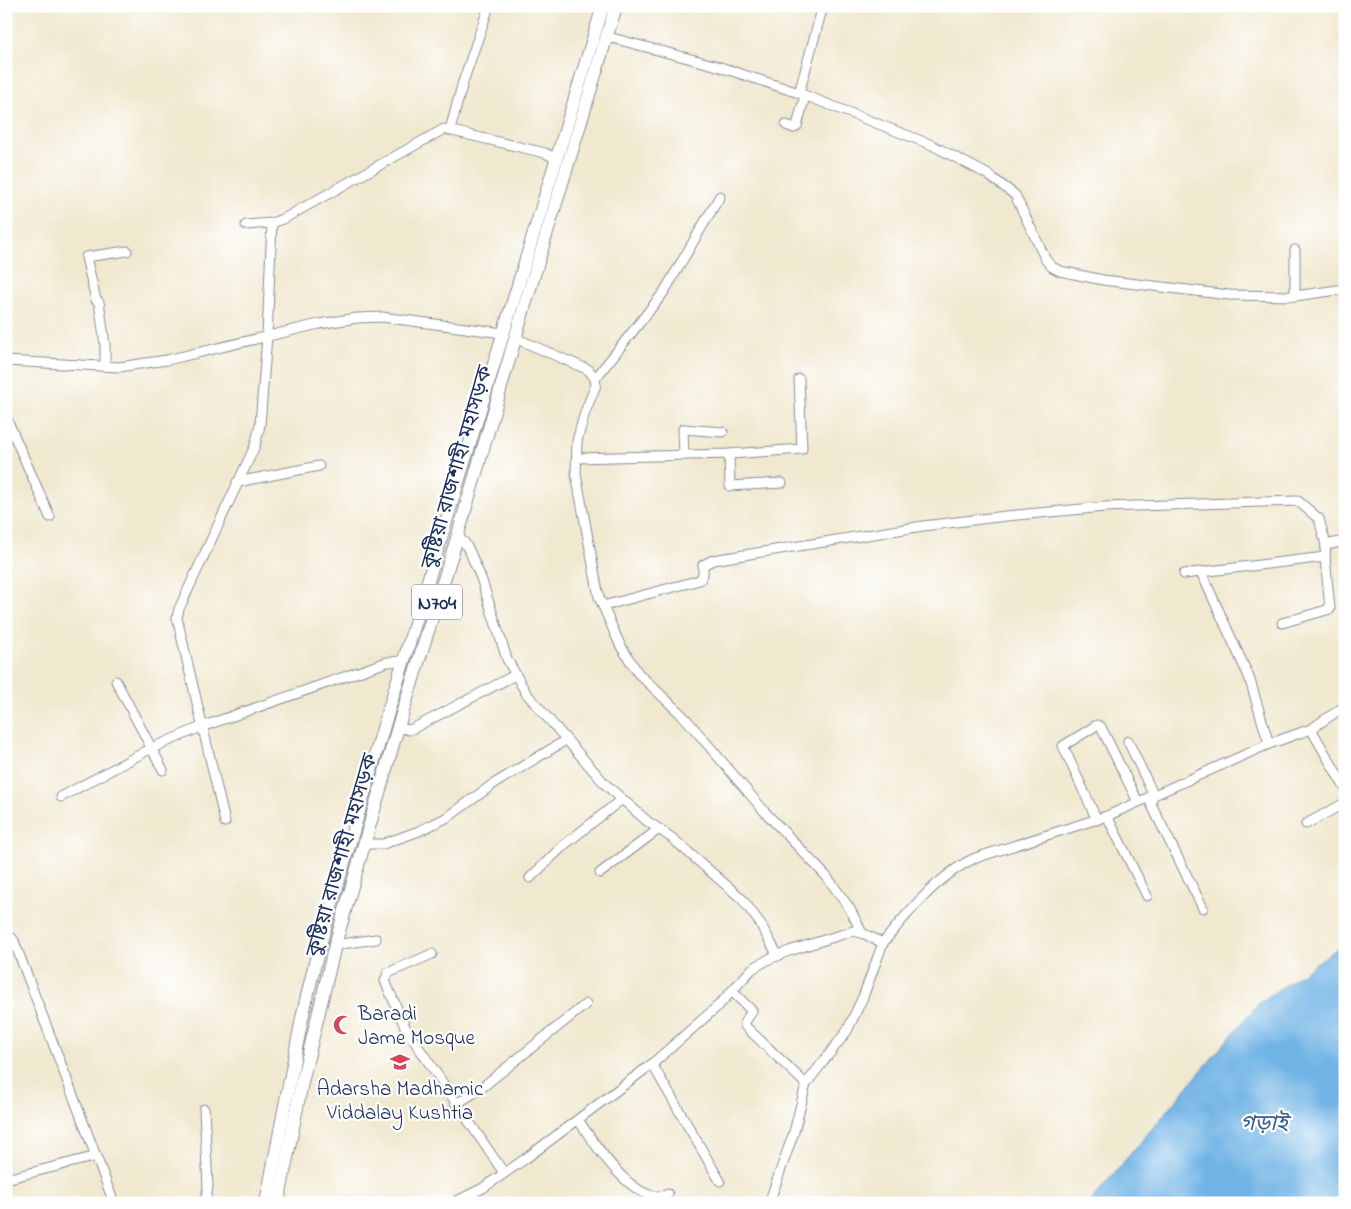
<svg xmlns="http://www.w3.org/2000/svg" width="1351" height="1209" viewBox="0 0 1351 1209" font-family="'Indie Flower','Noto Sans Bengali',sans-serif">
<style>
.water{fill:#6fb3e5;stroke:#4571a2}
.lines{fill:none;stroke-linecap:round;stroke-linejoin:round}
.minor-casing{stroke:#868c96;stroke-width:11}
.highway-casing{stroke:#868c96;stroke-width:14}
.minor{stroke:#fff;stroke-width:9}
.highway{stroke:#fff;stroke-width:12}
.labels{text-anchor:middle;stroke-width:4.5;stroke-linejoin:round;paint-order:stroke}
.shield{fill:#fff;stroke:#5f6d8e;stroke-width:1}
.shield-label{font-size:20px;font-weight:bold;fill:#1b2f5e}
.street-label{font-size:21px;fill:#1b2f5e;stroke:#fff}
.poi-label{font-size:21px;fill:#1b2f5e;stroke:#fff;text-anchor:start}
.water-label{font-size:22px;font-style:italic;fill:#385d8d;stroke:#fff}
</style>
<rect width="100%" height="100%" fill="#fff"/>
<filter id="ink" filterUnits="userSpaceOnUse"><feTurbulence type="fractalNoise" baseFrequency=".02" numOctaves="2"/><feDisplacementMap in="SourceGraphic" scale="10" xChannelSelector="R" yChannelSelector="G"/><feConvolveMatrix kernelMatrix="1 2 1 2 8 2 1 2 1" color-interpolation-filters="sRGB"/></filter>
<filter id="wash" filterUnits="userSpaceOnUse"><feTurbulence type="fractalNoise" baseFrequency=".0096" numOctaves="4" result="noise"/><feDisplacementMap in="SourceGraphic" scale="20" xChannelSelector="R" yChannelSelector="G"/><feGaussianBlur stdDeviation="1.12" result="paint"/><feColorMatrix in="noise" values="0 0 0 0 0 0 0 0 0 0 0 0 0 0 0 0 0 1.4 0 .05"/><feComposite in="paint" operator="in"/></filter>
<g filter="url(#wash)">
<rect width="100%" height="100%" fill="#f0e8cf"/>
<!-- water -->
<polygon class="water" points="1345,943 1345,1203 1089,1203 1258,1004"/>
</g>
<g filter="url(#ink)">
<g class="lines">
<defs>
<g id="minor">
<polyline points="608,37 714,65 799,93 932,145 987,174 1015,195 1046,260 1052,267 1060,271 1103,280 1229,295 1295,296 1345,289"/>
<polyline points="799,93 823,6"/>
<polyline points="786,125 794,128 797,126 805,96"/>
<polyline points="450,130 463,82 489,6"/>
<polyline points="246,225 272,223 285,218 444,129 545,153 557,159"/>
<polyline points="1295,250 1295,296"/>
<polyline points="515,338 589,370 595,379 596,385 585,412 577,441 576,474 599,597 620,645 638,673 686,719 765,812 827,877 850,909 862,933"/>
<polyline points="6,361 119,367 167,360 319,324 357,318 382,317 503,333"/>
<polyline points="105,366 105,344 99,302 96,300 86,257 127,251"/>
<polyline points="595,379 664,292 720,196"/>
<polyline points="6,417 50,517"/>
<polyline points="729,454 730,486 782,483"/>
<polyline points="684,455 683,429 723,432"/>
<polyline points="577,458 729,454 802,449 799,379"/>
<polyline points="237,482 319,466"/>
<polyline points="457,538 464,542 469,550 481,578 507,659 526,693 605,784 647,821 672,838 742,899 760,923 778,956"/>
<polyline points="1201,572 1249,677 1269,744"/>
<polyline points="1184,574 1325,557 1326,545 1345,541"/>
<polyline points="603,606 700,580 703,574 703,565 713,560 923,526 1006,516 1105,507 1298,501 1319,519 1326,545"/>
<polyline points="1282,623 1330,609 1325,557"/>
<polyline points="116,681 163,770"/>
<polyline points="398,727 409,730 414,728 515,675"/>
<polyline points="1311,729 1345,788"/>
<polyline points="1128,741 1153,794 1151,804 1203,908"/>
<polyline points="61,797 152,748 201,727 387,662 405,661"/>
<polyline points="1107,816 1147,896"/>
<polyline points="1097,820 1063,746 1097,725 1101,727 1138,802"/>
<polyline points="225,822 177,618 179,609 255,446 260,425 267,336 272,223"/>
<polyline points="1306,824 1345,803"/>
<polyline points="364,844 383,844 419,831 448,817 492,785 566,740"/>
<polyline points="600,873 659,829"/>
<polyline points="530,878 563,846 622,799"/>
<polyline points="6,938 12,938 14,941 114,1203"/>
<polyline points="335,945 376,939"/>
<polyline points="432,954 388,973 385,981 406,1029 504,1173"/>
<polyline points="732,991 752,1011 745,1022 745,1026 806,1084"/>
<polyline points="652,1064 720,1181"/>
<polyline points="456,1104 480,1089 586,1004"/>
<polyline points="204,1109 208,1187 205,1203"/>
<path d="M579,1121C594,1143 636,1209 668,1194"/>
<polyline points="6,1179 97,1156"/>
<path d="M453,1203L483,1188L525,1159L652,1064L719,1005L752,969L769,959L789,951L853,931L862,933L883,943C907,913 940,874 975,858L1107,816L1269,744L1311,729L1345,706"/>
<polyline points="769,1203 794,1132 806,1084 847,1031 863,997 883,943"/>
</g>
<g id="highway">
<polyline points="266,1203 303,1013 317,955 385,722 603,6"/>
<polyline points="278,1203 302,1082 335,945 398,727 457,538 524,308 616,6"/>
</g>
</defs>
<!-- minor casing -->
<use href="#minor" class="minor-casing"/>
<!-- highway casing -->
<use href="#highway" class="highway-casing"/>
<!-- minor -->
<use href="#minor" class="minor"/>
<!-- highway -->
<use href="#highway" class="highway"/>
</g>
</g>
<!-- icons -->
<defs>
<symbol id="mosque-bare" viewBox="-9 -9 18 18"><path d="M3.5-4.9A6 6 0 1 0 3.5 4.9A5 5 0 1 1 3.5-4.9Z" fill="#d1495b" stroke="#fff" stroke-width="2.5" paint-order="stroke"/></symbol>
<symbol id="school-bare" viewBox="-9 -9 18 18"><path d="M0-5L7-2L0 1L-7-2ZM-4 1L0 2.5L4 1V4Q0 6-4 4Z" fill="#d1495b" stroke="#fff" stroke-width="2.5" paint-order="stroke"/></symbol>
</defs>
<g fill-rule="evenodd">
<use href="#mosque-bare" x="329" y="1011" width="28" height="28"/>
<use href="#school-bare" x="386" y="1048" width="28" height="28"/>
</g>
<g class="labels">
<!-- shield labels -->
<rect class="shield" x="412" y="584.5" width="50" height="35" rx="4"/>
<g class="shield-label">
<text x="437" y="609">N704</text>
</g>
<!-- street labels -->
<g class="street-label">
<text transform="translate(456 467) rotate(-74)" y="7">কুষ্টিয়া রাজশাহী মহাসড়ক</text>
<text transform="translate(341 855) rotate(-74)" y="7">কুষ্টিয়া রাজশাহী মহাসড়ক</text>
</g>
<!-- poi labels -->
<g class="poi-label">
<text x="358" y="1020">Baradi<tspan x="358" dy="24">Jame Mosque</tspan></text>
<text x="400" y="1095" text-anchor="middle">Adarsha Madhamic<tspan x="400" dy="24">Viddalay Kushtia</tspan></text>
</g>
<!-- water labels -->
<g class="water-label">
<text x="1264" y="1130">গড়াই</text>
</g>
</g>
<!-- margin -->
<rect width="1351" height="1209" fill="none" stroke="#fff" stroke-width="25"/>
</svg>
